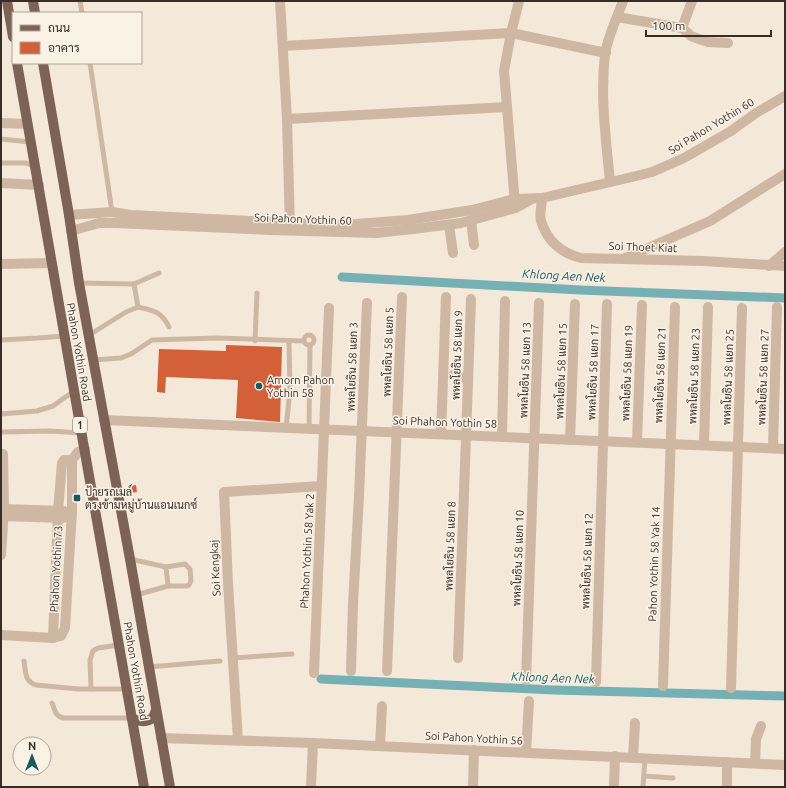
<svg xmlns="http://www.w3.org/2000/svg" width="786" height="788" viewBox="0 0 786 788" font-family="Ubuntu,Sarabun,sans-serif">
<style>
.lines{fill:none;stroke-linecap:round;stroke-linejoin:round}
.canal{stroke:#75b1b4;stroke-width:9}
.building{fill:#d36039}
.lane{stroke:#ceb8a4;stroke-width:5}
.street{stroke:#ceb8a4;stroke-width:10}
.primary{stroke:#7c6356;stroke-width:10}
.poi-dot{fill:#17595e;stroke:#fbf2e6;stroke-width:1.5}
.labels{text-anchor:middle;stroke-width:3;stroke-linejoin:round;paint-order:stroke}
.shield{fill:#fbf2e6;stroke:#726760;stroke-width:1}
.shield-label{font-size:10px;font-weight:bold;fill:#382c26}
.street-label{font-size:11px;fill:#382c26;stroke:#fbf2e6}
.poi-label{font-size:11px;fill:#382c26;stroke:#fbf2e6;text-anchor:start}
.water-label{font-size:12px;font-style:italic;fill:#17595e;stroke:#fbf2e6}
</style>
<rect width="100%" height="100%" fill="#f4e8d9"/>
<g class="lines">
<!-- canal -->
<g class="canal">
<polyline points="342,277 580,290 785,298"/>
<polyline points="321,679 553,690 785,696"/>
</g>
</g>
<!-- building -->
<g class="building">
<polygon points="226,345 282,347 280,422 236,418 238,380 166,377 165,393 157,392 159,349 226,351"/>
<polygon points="136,485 137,492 130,493 129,486"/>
</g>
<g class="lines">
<!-- lane -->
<g class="lane">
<polyline points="80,1 82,13"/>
<polyline points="90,63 112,212"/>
<polyline points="1,139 30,142"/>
<polyline points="1,163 26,163 35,167"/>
<polyline points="79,283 134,284 138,307 126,312 89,335"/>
<polyline points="134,284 159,273"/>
<path d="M138,307C154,311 161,311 169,327"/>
<circle cx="309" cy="340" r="5"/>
<polyline points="1,340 38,338 64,336"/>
<polyline points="255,341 257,293"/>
<polyline points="93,360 121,358 131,354 152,340 217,338 304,341"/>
<polyline points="1,414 37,411 53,406 74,391"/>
<polyline points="286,428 290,391 289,341"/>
<polyline points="309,429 310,345"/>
<polyline points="1,432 50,431 81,433"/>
<polyline points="130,559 166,567 168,586 136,595"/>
<polyline points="166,567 185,564 190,569 191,581 189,585 187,586 168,586"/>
<polyline points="233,658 292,654"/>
<path d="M24,661C26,672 24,681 36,685L78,689H127"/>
<polyline points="148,667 220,661"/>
<polyline points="91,689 90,660 93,651 98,648 119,645"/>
<path d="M52,703C55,710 55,716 63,718H132"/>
<polyline points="644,776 673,778"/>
<polyline points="643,787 645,758"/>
</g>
<!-- street -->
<g class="street">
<polyline points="280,1 287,119 290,229"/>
<polyline points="617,17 682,28 691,36 699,39 708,42 728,43"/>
<polyline points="682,28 692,1"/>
<polyline points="283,46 511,33 606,53"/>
<polyline points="287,119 507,107"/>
<polyline points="1,123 27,124"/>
<path d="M610,182C606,139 600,97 605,54C608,36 617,18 623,1"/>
<polyline points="1,183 39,185"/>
<path d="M542,198C542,205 539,214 541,221C547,240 561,253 581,258L703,261L785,266"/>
<polyline points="515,204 504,71 511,33 519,1"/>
<polyline points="69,215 112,212 131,215 328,225 356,224 408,220 472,210 514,199 542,198 632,177 652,172 684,158 731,131 756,113 785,96"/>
<polyline points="471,220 474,245"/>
<polyline points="449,225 453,253"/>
<polyline points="71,231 99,223 116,223 271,230 376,233 413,229 461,223 516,208 532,199"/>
<polyline points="625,258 710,221 785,174"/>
<polyline points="1,264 51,263"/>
<polyline points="769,266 785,252"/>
<polyline points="453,375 468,379"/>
<polyline points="104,420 785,449"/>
<polyline points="441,434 446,297"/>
<polyline points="502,437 505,301"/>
<polyline points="570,440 575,304"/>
<polyline points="637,442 642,305"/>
<polyline points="704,445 708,307"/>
<polyline points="773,448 777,307"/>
<polyline points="4,509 64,511"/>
<polyline points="3,516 63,518"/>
<polyline points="1,555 4,509 3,454"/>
<polyline points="1,635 53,638 61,636 65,628 72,511 72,460 78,452 85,449"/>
<polyline points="53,638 58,511 62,463 64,460 72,460"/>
<polyline points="458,658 471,299"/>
<polyline points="351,671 353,604 359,496 367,303"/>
<polyline points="387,671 402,297"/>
<polyline points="314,673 329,308"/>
<polyline points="526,680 539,303"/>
<polyline points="596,682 607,304"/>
<polyline points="663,686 675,307"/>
<polyline points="731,688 742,308"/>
<polyline points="161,738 313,743 785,765"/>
<polyline points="238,740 228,583 224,492 322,486"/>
<polyline points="380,746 382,706"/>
<polyline points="526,752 529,701"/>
<polyline points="633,758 635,723"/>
<polyline points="755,763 756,739 761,726"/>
<polyline points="311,787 313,743"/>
<polyline points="473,787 474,750"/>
<polyline points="614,787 615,756"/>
<polyline points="727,787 727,762"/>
</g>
<!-- primary -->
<g class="primary">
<polyline points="7,1 13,37"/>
<polyline points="33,1 35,13"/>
<polyline points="17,63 79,419 144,787"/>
<polyline points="43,63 69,215 79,283 130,559 170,787"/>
<path d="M132,718C139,722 145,723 153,718L156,710"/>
</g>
</g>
<!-- markers -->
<g class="poi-dot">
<circle cx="259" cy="386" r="4"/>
<rect x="73" y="494" width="8" height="8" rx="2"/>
</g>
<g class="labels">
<!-- shield labels -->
<rect class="shield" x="73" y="417" width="14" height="16" rx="3"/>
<g class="shield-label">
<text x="80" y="429">1</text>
</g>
<!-- street labels -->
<g class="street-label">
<text transform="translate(711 126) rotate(-31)" y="4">Soi Pahon Yothin 60</text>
<text transform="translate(303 219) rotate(2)" y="4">Soi Pahon Yothin 60</text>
<text transform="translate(643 247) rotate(2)" y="4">Soi Thoet Kiat</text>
<text transform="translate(79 352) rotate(80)" y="4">Phahon Yothin Road</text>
<text transform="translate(388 352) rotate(-88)" y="4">พหลโยธิน 58 แยก 5</text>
<text transform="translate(457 355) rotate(-88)" y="4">พหลโยธิน 58 แยก 9</text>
<text transform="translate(352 367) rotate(-88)" y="4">พหลโยธิน 58 แยก 3</text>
<text transform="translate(525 370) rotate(-88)" y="4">พหลโยธิน 58 แยก 13</text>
<text transform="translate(561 371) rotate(-88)" y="4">พหลโยธิน 58 แยก 15</text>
<text transform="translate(593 372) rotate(-88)" y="4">พหลโยธิน 58 แยก 17</text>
<text transform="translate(627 373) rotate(-88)" y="4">พหลโยธิน 58 แยก 19</text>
<text transform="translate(660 375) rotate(-88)" y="4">พหลโยธิน 58 แยก 21</text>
<text transform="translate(694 376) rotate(-88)" y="4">พหลโยธิน 58 แยก 23</text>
<text transform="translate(728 377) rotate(-88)" y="4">พหลโยธิน 58 แยก 25</text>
<text transform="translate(763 377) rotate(-88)" y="4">พหลโยธิน 58 แยก 27</text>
<text transform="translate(445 422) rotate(2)" y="4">Soi Phahon Yothin 58</text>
<text transform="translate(450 546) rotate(-88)" y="4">พหลโยธิน 58 แยก 8</text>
<text transform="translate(307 551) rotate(-87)" y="4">Phahon Yothin 58 Yak 2</text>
<text transform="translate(518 558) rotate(-88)" y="4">พหลโยธิน 58 แยก 10</text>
<text transform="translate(587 561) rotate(-88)" y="4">พหลโยธิน 58 แยก 12</text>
<text transform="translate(654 564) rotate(-88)" y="4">Pahon Yothin 58 Yak 14</text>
<text transform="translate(215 568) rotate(-93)" y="4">Soi Kengkaj</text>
<text transform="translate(56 569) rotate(-87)" y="4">Phahon Yothin 73</text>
<text transform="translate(136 671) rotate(80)" y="4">Phahon Yothin Road</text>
<text transform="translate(474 738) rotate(3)" y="4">Soi Pahon Yothin 56</text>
</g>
<!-- poi labels -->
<g class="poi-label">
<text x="267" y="384">Amorn Pahon<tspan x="267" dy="13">Yothin 58</tspan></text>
<text x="85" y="496">ป้ายรถเมล์<tspan x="85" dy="13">ตรงข้ามหมู่บ้านแอนเนกซ์</tspan></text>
</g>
<!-- water labels -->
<g class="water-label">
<text transform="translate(564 276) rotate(3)" y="4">Khlong Aen Nek</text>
<text transform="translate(553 678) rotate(2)" y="4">Khlong Aen Nek</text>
</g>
</g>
<!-- border -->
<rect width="786" height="788" fill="none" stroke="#382c26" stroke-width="4"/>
<!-- legend -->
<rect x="12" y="12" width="130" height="52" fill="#fbf2e6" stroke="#ada399"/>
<rect x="20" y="25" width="20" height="6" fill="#7c6356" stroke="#ada399"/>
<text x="48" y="32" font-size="12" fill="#382c26">ถนน</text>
<rect x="20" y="42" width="20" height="12" fill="#d36039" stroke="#ada399"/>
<text x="48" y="52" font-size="12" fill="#382c26">อาคาร</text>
<!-- north arrow -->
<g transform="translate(32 756)"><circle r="19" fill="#fbf2e6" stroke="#ada399"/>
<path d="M0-3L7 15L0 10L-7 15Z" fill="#17595e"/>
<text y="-6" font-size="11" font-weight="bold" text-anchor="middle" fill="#382c26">N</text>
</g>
<!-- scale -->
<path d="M646 30v6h125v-6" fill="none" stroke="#382c26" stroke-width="2"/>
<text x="652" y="30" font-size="12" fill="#382c26" stroke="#fbf2e6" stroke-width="3" paint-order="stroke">100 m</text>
</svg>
